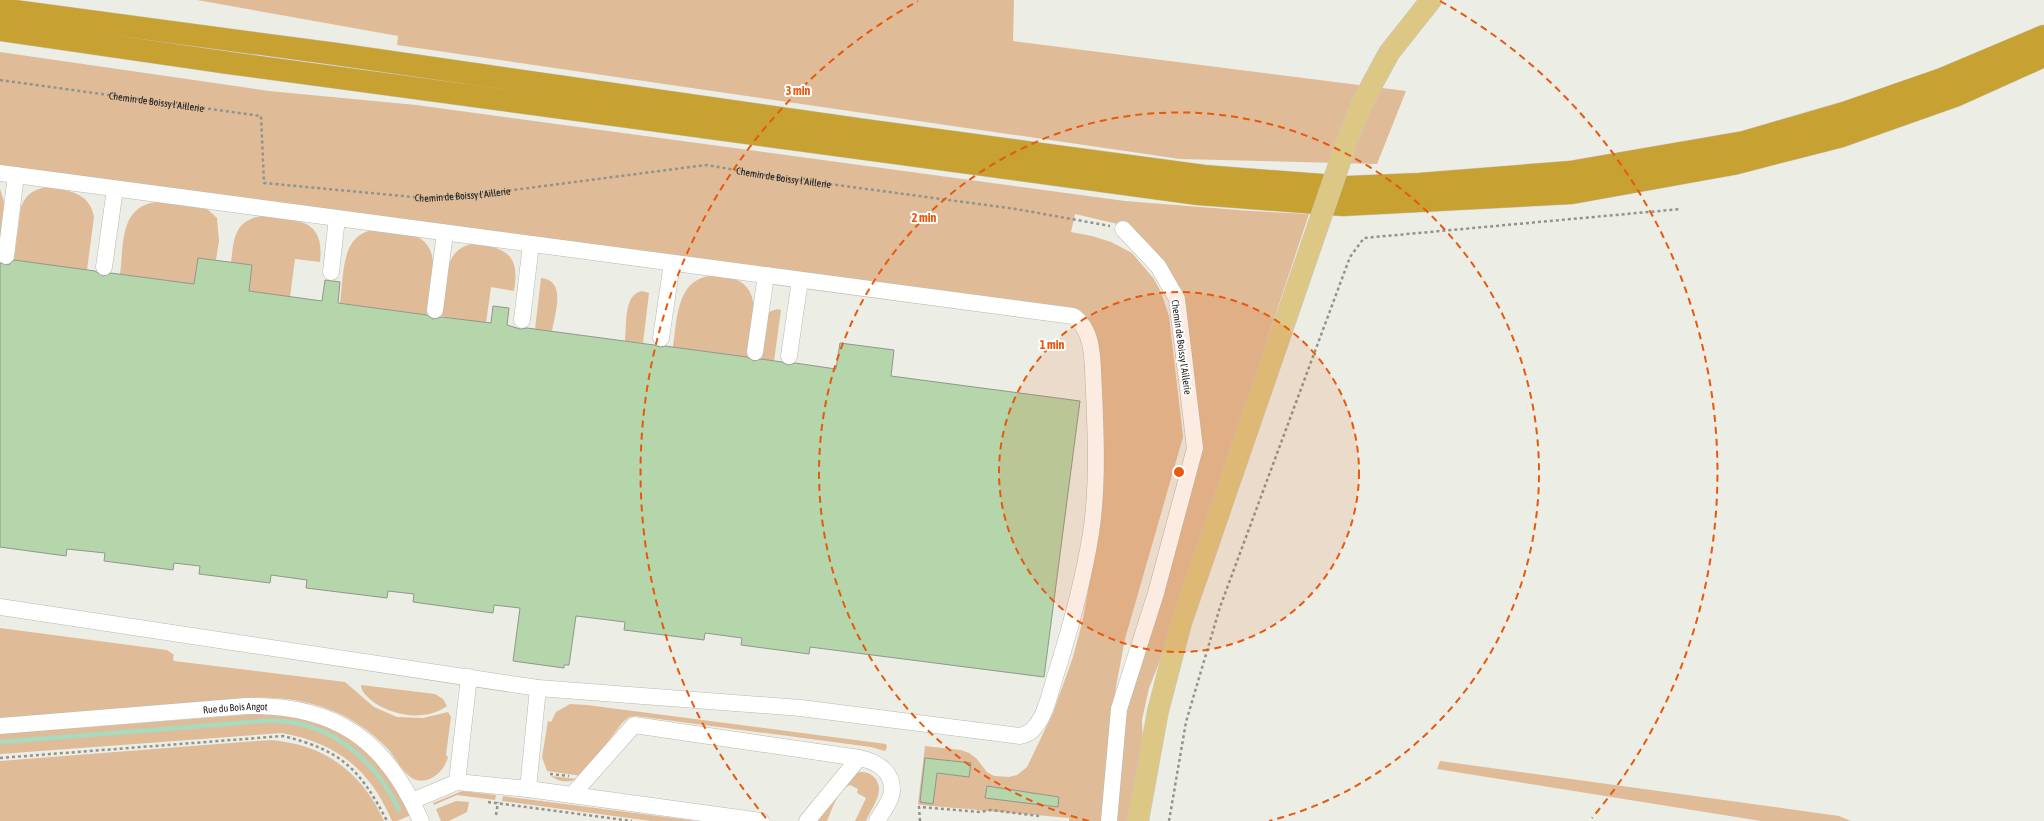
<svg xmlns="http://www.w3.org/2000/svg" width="2044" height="821" viewBox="0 0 2044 821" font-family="'Asap Condensed',sans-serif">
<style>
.green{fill:#e0bb98}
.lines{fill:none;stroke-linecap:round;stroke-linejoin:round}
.stream{stroke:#a6dbc0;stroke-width:4.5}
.building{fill:#b5d5aa;stroke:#91968f}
.minor-casing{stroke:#b8b9b1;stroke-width:17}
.major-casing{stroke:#c8c8c8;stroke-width:22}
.highway-casing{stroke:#c8c8c8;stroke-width:23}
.path{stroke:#92938d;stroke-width:2.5;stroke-dasharray:3 3;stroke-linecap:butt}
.minor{stroke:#fff;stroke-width:16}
.major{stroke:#ddc784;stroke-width:21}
.highway{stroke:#c7a132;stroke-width:22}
.major-bridge-casing{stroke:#c8c8c8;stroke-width:22;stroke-linecap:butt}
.major-bridge{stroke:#ddc784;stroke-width:21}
.ring{fill:none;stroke:#e8590c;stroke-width:2;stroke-dasharray:7 5}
.labels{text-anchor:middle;stroke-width:4;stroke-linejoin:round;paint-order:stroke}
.street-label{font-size:10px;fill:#1a1b18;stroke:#fff}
.centre{fill:#e8590c;stroke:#fff;stroke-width:2}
.ring-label{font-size:12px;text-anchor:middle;font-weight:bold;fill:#e8590c;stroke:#fff;stroke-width:4;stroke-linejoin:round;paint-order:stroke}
</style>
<rect width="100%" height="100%" fill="#ecede5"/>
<!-- green -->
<g class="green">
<polygon points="197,0 1014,0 1013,41 1406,91 1377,164 1180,159 397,45 398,36"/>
<polygon points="0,52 269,91 416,105 1125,201 1251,211 1309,214 1162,656 1149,688 1142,720 1143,743 1131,821 1113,821 1125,712 1196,460 1179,297 1122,225 1075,214 1071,232 1092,236 1111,242 1132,253 1154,279 1161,292 1169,316 1183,437 1125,639 1116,687 1101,821 1069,821 1069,818 921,805 918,804 925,746 961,750 969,753 976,758 987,772 994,776 1009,777 1017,775 1027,767 1053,713 1073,657 1083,619 1096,546 1092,328 1088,319 1080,310 0,167"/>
<path d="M46,187C67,190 90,192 94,217L87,270L14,260L21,207C26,194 33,190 46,187Z"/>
<polygon points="0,189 4,202 0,244"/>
<path d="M157,202L207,209L217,218L219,241L216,260L198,258L194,284L120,274C124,245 119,206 157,202Z"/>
<path d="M262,216C297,221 325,217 320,262L295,259L290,297L249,291L252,265L231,262C234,239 234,220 262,216Z"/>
<path d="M375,230C388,232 403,232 415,236C445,247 430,292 427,315L340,303C344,277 340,233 375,230Z"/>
<path d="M476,243C508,249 520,256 514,291L491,287L486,323L441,316C445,288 440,248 476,243Z"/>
<path d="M709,276C718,277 728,277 737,280C765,293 751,334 748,357L673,347C677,321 676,281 709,276Z"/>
<path d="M541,278C567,280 555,314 552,331L535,329Z"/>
<path d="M642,291L649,293L643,343L625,341C627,326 623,294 642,291Z"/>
<polygon points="777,309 781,310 774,361 761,359 767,317 769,312"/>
<path d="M0,628L167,650L174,655L173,658L174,661L345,682L374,707L397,717L423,718L448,712L451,717L446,755L448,757C445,770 431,784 416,780C404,776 396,758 388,749C349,708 299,695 245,698L0,718Z"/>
<path d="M361,685L435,694L443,699L447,706C425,722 391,716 371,700C367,696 361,692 361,685Z"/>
<polygon points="570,704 587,705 886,744 887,747 885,751 871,747 636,716 629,717 622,723 582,776 547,771 542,757 548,721 551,722 556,712"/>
<path d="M268,713C342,721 377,750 411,815L397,821H392C370,769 336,743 282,733L0,754V734Z"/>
<path d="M270,740C324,744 362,772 384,821H0V761Z"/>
<polygon points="1440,761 1839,816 1851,821 1761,821 1437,769"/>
<path d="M860,772C865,772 870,773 874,777C887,791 871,808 866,821H855L866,798L857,793L858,789L850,785C838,789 832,810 827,821H816L855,774Z"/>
<path d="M551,776L577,779C568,783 558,782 551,776Z"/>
<polygon points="462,791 496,795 495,800 457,795 434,805 433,803"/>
<polygon points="503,796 697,821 651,821 502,801"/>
<polygon points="456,801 469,802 467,812 449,821 441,821 436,809"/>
</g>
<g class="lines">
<!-- stream -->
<path class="stream" d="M0,742L239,723C253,722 266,720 279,721C334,724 377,763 399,810"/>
</g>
<!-- building -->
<g class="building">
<polygon points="198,258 252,265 249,291 322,301 325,280 340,282 338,303 427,315 433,319 442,317 491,323 493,306 509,308 507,325 520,329 527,328 654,345 660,347 665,346 747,357 754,361 761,359 782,362 788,365 795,363 836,369 840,343 894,350 891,376 1080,401 1044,677 810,647 809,654 741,645 742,638 705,633 704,640 624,630 625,622 576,616 569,665 564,665 564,668 513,661 520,608 494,605 493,613 413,602 414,594 388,591 387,598 306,588 307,580 271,575 270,583 199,574 200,566 174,563 173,570 104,561 105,553 67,549 66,556 0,547 0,263 9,265 14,260 95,271 103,276 111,273 194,284"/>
<polygon points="925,758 971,763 969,777 937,773 933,804 920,802"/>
<polygon points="987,786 1059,797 1058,807 985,798"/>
</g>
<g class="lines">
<defs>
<g id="minor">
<path d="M0,173L1073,316C1096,331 1092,367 1094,391C1096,439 1098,486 1091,533C1083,582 1070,630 1055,677C1050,693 1046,714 1035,727C1031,733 1026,734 1020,736L801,708L538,688L0,607"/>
<polyline points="6,256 16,175"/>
<polyline points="104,267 115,189"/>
<polyline points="331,272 337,218"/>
<polyline points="435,310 445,233"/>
<polyline points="522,320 531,244"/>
<polyline points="661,338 672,263"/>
<polyline points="755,352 766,275"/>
<polyline points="789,356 800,280"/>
<path id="s2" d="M0,726L246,706C335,704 386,740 421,821"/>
<polyline points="457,782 528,789 761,821"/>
<polyline points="528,789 538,688"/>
<polyline points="572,795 634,725 859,758"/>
<polyline points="412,801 457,782 469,677"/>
<path d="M807,821L859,758C875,761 892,770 892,790C892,800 882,812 877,821"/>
<polyline points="1109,821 1119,709 1156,593 1195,448 1177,299 1158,266 1123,229"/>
</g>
<g id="major">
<polyline points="1346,144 1362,103 1389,53 1431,0"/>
<polyline points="1138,821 1158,711 1181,623 1311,246"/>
</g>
<g id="highway">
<polyline points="0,9 336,54 864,130 1204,176 1348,187 1419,184 1570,172 1744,142 1847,112 1942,79 2044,36"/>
<polyline points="0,30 229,63 1198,194 1343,205 1572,193 1733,164 1842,136 1955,96 2044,56"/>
</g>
</defs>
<!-- minor casing -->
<use href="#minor" class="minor-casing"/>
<!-- major casing -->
<use href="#major" class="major-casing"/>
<!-- highway casing -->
<use href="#highway" class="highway-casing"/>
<!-- path -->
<g class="path">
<path id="s1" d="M0,80L261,116L264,183L424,198L482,194L706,165L777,177L1016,209L1110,226"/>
<path d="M0,758L283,736C341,750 360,769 387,821"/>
<polyline points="550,774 569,776"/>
<polyline points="488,802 632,821"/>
<polyline points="496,815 498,802"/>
<polyline points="920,821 919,807 980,812 991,810 1039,816"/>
<polyline points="1169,821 1186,722 1220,607 1350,257 1364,238 1681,209"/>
</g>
<!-- minor -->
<use href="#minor" class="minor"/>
<!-- major -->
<use href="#major" class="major"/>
<!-- highway -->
<use href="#highway" class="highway"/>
<defs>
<polyline id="major-bridge" points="1311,246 1346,144"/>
</defs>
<!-- major-bridge casing -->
<use href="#major-bridge" class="major-bridge-casing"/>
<!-- major-bridge -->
<use href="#major-bridge" class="major-bridge"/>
</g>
<!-- distance rings -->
<circle cx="1179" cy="472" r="180" fill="#e8590c" fill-opacity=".12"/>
<g class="ring">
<circle cx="1179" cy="472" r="180"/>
<path d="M1089 821A360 360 0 1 1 1269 821"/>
<path d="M766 818A539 539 0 0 1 918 1M1440 1A539 539 0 0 1 1592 818"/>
</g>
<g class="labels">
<!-- street labels -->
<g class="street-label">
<text dy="4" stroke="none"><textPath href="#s1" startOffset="158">Chemin de Boissy l'Aillerie</textPath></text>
<text dy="4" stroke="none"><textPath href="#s1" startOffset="854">Chemin de Boissy l'Aillerie</textPath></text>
<text dy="4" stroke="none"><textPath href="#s1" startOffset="530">Chemin de Boissy l'Aillerie</textPath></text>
<text transform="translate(1182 347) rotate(82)" y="4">Chemin de Boissy l'Aillerie</text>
<text dy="4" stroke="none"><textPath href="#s2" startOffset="236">Rue du Bois Angot</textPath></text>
</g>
</g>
<circle cx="1179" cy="472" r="6" class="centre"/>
<g class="ring-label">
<text x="798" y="95">3 min</text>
<text x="924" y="222">2 min</text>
<text x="1052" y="349">1 min</text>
</g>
</svg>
